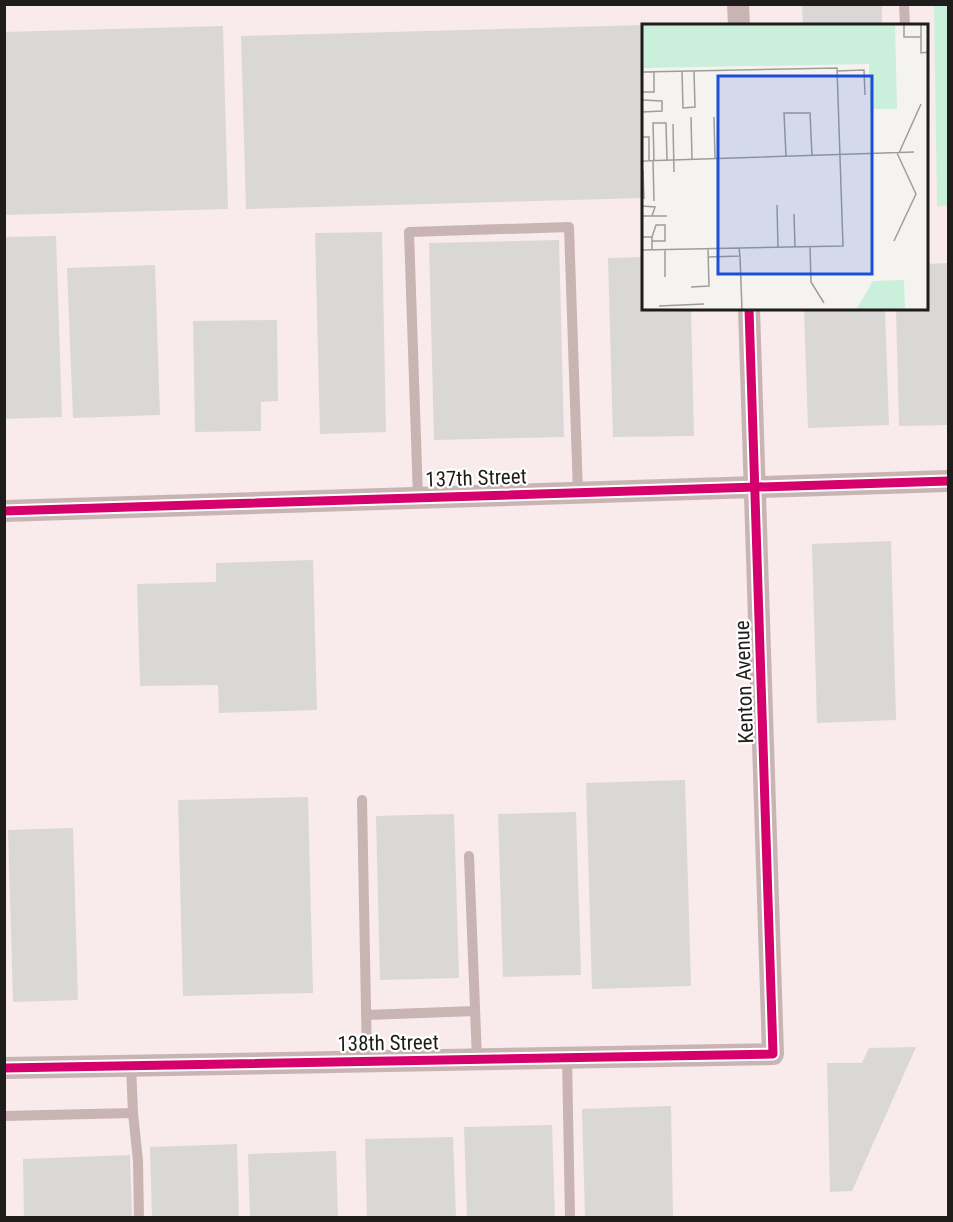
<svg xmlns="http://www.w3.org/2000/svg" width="953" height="1222" viewBox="0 0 953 1222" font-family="'Roboto Condensed',sans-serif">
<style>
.industrial{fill:#f9eaec;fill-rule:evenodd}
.green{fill:#caefdb}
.building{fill:#d9d8d7}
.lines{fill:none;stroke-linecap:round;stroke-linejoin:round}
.lane{stroke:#c9b4b4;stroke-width:10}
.street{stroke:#c9b4b4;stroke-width:22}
.cycleway-casing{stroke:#fff;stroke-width:13}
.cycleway{stroke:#d6006c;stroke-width:9}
.labels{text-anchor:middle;stroke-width:4.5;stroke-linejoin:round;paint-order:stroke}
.street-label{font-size:21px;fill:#1e1d1b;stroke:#fff}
.inset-road{fill:none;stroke:#9f9d9b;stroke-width:1.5}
.view{fill:#1d4ed8;fill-opacity:0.15;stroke:#1d4ed8;stroke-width:3}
.inset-edge{fill:none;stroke:#1e1d1b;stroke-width:3}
</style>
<rect width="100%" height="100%" fill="#f5f3f0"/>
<!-- industrial -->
<path class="industrial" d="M5,5H934L937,206H948V1217L5,1218ZM644,26H928V309H644Z"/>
<!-- green -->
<polygon class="green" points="934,5 948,5 948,206 937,206"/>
<!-- building -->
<g class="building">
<polygon points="802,4 882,4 882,26 803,26"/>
<polygon points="644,25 644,198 246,209 241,36"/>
<polygon points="223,26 228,209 4,215 4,32"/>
<polygon points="382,232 386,432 320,434 315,233"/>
<polygon points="56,236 62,417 4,419 4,237"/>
<polygon points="559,240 564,437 434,440 429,243"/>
<polygon points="644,257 644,309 691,309 694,436 613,437 608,258"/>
<polygon points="948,263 948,425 899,426 896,309 928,309 928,264"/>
<polygon points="155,265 160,415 73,418 67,268"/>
<polygon points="804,309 885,309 889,425 808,428"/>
<polygon points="277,320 278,401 261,402 261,431 195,432 193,321"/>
<polygon points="891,541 896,720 817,723 812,544"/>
<polygon points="313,560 317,710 219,713 218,685 140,686 137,584 216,582 216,563"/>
<polygon points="685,780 691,986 592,989 586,783"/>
<polygon points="308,797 313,993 183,996 178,800"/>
<polygon points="576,812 581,975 503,977 498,814"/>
<polygon points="454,814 459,978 380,980 376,816"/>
<polygon points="73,828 78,1000 13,1002 8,830"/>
<polygon points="916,1047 852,1191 830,1192 827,1063 862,1063 869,1048"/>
<polygon points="671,1106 673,1218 585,1218 582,1109"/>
<polygon points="552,1125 555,1218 467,1218 464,1127"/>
<polygon points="453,1137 456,1218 367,1218 365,1139"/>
<polygon points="237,1144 239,1218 152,1218 150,1147"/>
<polygon points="336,1151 338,1218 250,1218 248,1154"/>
<polygon points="130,1155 132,1218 24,1218 23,1159"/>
</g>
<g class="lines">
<!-- lane -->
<g class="lane">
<polyline points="904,4 905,26"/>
<polyline points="418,498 409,232 569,227 578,493"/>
<polyline points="362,800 367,1061"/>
<polyline points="469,856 477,1059"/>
<polyline points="366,1015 475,1011"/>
<polyline points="567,1057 570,1218"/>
<polyline points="133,1113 138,1161 139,1218"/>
<polyline points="4,1116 133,1113 131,1065"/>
</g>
<!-- street -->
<g class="street">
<polyline points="738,4 739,26"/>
<polyline points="4,511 948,481"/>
<polyline points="4,1068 773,1054 749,309"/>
</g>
<defs>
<g id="cycleway">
<polyline points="4,511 948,481"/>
<polyline points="4,1068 773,1054 749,309"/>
</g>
</defs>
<!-- cycleway casing -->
<use href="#cycleway" class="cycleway-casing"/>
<!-- cycleway -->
<use href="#cycleway" class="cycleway"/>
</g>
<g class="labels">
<!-- street labels -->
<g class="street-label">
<text transform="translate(476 478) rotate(-2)" y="7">137th Street</text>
<text transform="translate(744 682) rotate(-92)" y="7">Kenton Avenue</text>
<text transform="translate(388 1043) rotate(-1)" y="7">138th Street</text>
</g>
</g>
<!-- overview -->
<g transform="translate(642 24)">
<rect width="286" height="286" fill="#f5f3f0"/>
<path d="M0,0H253L255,85H228L227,40L0,44ZM262,256L263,286H214L231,257Z" fill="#caefdb"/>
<path class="inset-road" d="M262,0V13H279M279,0V29L287,28M40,47L41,84L53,83L52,47M195,47L222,46L223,71M0,48L195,44L201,222L0,226M0,68H12V48M0,76L20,77V87L0,88M49,93L50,136M72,93L73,135M31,100L32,148M0,113H7V137M257,129L279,80M144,132L142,89H168L170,132M0,137L272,128M11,137L12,177M12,137L11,99H24L25,136M1,146L2,175M135,181L136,224M0,182L13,183L10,192M152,190L153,223M0,192H25M0,213H10V226M10,213L14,201H23V217H10M252,217L274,170L255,129M168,223L169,258L182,279M23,226V253M98,232L100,286M66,233L98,232L97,224M49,263L67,262L66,225M17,282L62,280"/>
<path class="view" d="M76,52H230V250H76Z"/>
<rect width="286" height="286" class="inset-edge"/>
</g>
<!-- border -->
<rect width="953" height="1222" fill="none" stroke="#1e1d1b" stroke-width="12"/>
</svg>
